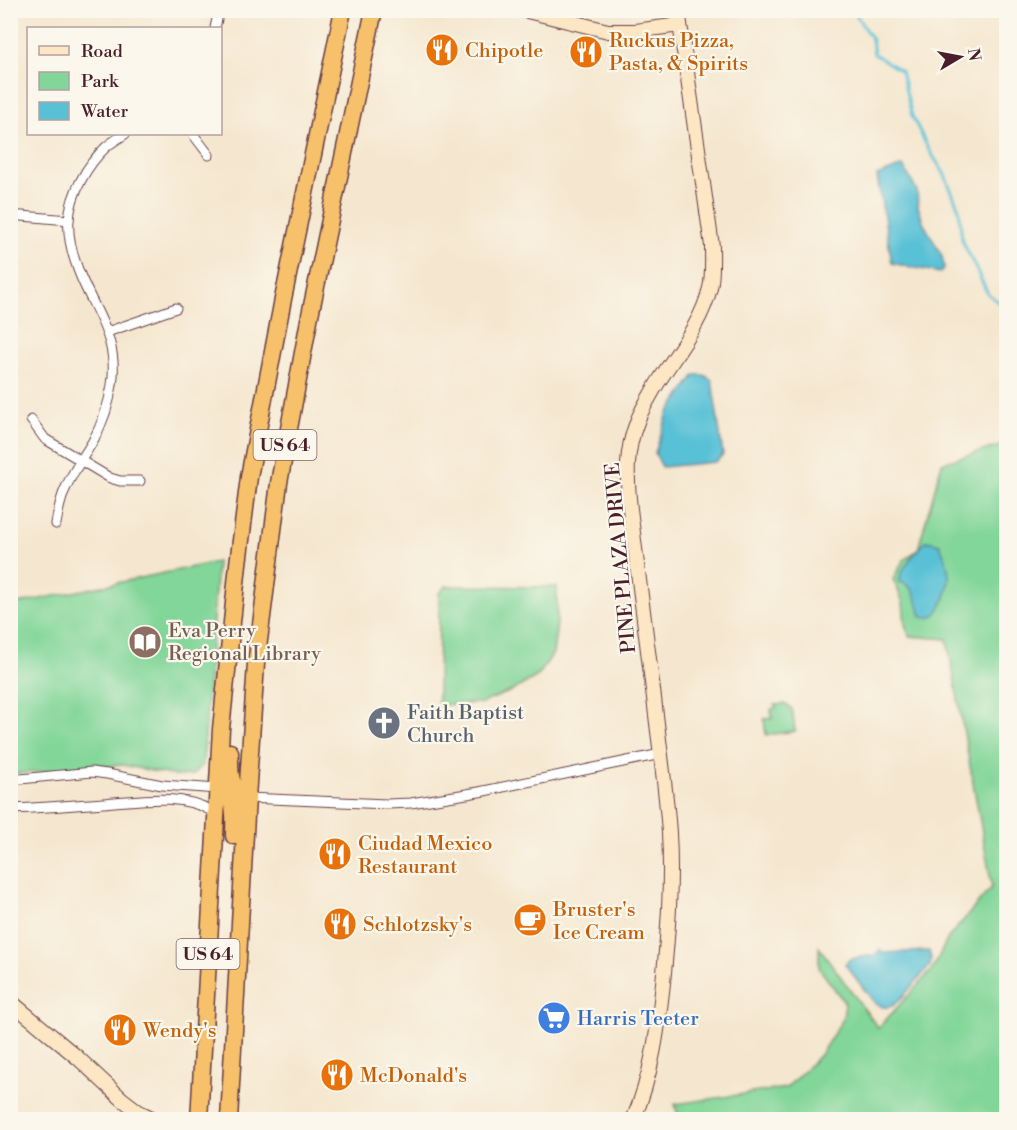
<svg xmlns="http://www.w3.org/2000/svg" width="1017" height="1130" viewBox="0 0 1017 1130" font-family="'Libre Bodoni',serif">
<style>
.green{fill:#82d699;stroke:#667a62;stroke-width:1.5}
.water{fill:#59c1d6;stroke:#527080;stroke-width:1.5}
.lines{fill:none;stroke-linecap:round;stroke-linejoin:round}
.stream{stroke:#59c1d6;stroke-width:3}
.street-casing{stroke:#643d44;stroke-width:11}
.secondary-casing{stroke:#643d44;stroke-width:16}
.highway-casing{stroke:#643d44;stroke-width:19}
.street{stroke:#fff;stroke-width:9}
.secondary{stroke:#fce6c4;stroke-width:14}
.highway{stroke:#f7c06b;stroke-width:16}
.labels{text-anchor:middle;stroke-width:4.5;stroke-linejoin:round;paint-order:stroke}
.shield{fill:#fbf7ec;stroke:#7f6065;stroke-width:1.5}
.shield-label{font-size:18px;font-weight:bold;fill:#4a1f2b}
.food-label{font-size:20px;fill:#c56008;stroke:#fbf7ec;text-anchor:start}
.street-label{font-size:20px;fill:#4a1f2b;stroke:#fbf7ec}
.education-label{font-size:20px;fill:#785e54;stroke:#fbf7ec;text-anchor:start}
.worship-label{font-size:20px;fill:#5b616d;stroke:#fbf7ec;text-anchor:start}
.shop-label{font-size:20px;fill:#366cbe;stroke:#fbf7ec;text-anchor:start}
</style>
<rect width="100%" height="100%" fill="#fbf7ec"/>
<filter id="ink" filterUnits="userSpaceOnUse"><feTurbulence type="fractalNoise" baseFrequency=".0167" numOctaves="2"/><feDisplacementMap in="SourceGraphic" scale="12" xChannelSelector="R" yChannelSelector="G"/><feConvolveMatrix kernelMatrix="1 2 1 2 8 2 1 2 1" color-interpolation-filters="sRGB"/></filter>
<filter id="wash" filterUnits="userSpaceOnUse"><feTurbulence type="fractalNoise" baseFrequency=".008" numOctaves="4" result="noise"/><feDisplacementMap in="SourceGraphic" scale="24" xChannelSelector="R" yChannelSelector="G"/><feGaussianBlur stdDeviation="1.35" result="paint"/><feColorMatrix in="noise" values="0 0 0 0 0 0 0 0 0 0 0 0 0 0 0 0 0 1.4 0 .05"/><feComposite in="paint" operator="in"/></filter>
<g filter="url(#wash)">
<rect width="100%" height="100%" fill="#f5e7cf"/>
<!-- green -->
<g class="green">
<polygon points="1006,444 1006,1119 679,1120 675,1104 786,1088 820,1055 843,1019 845,1003 819,968 819,947 878,1028 932,970 948,938 992,887 947,639 909,636 905,624 903,602 893,579 903,561 918,549 942,463"/>
<polygon points="217,562 203,764 193,775 176,776 123,765 11,774 11,605"/>
<polygon points="446,586 557,587 557,623 553,653 539,675 514,690 482,703 438,705 439,594"/>
<polygon points="785,704 792,709 795,731 766,735 764,719 772,718 771,709 776,708 775,705"/>
</g>
<!-- water -->
<g class="water">
<polygon points="903,166 917,191 918,206 923,222 942,256 944,268 940,273 892,263 877,176"/>
<polygon points="695,375 704,375 712,380 723,455 715,462 662,467 655,453 668,413"/>
<path d="M926,541L940,544C943,554 949,566 949,577C949,590 939,626 921,616C916,601 917,587 900,582C898,569 918,551 926,541Z"/>
<path d="M880,950L883,953L929,951L931,958L930,966C922,974 900,1002 892,1006C884,1009 879,1006 873,1001L845,964L850,959L875,955Z"/>
</g>
<g class="lines">
<!-- stream -->
<polyline class="stream" points="853,10 872,40 874,54 901,71 912,116 929,150 944,173 959,209 962,240 988,294 1006,308"/>
</g>
</g>
<g filter="url(#ink)">
<g class="lines">
<defs>
<g id="street">
<polyline points="215,28 219,10"/>
<polyline points="193,134 209,155"/>
<polyline points="10,215 69,220"/>
<polyline points="107,332 176,308"/>
<polyline points="31,420 45,439 110,478 120,481 140,481"/>
<path d="M56,524C58,511 61,497 67,485C74,470 84,456 93,441C102,424 109,405 112,385C119,341 97,315 81,277C74,260 67,238 69,219C71,193 87,165 106,147C112,142 119,138 125,134"/>
<polyline points="10,780 92,772 107,774 162,785 218,789"/>
<polyline points="247,798 387,804 411,803 479,792 661,754"/>
<path d="M10,809C41,808 72,805 103,803C138,801 179,792 212,811L214,818"/>
</g>
<g id="secondary">
<polyline points="523,10 608,31 635,31 680,25"/>
<polyline points="10,1001 78,1058 122,1099 139,1112 156,1120"/>
<path d="M633,1120C652,1076 658,1029 663,983C668,933 672,883 669,833C666,788 659,743 654,698C646,635 638,572 630,509C627,478 625,452 637,422C641,410 648,400 654,389C673,357 701,326 710,288C713,275 712,260 712,246L678,10"/>
</g>
<g id="highway">
<path d="M230,752C230,770 228,789 247,798"/>
<path d="M218,789C238,797 234,818 234,836"/>
<polyline points="199,1120 221,729 238,564 249,477 283,299 343,10"/>
<polyline points="229,1120 247,798 256,664 279,483 309,320 374,10"/>
</g>
</defs>
<!-- street casing -->
<use href="#street" class="street-casing"/>
<!-- secondary casing -->
<use href="#secondary" class="secondary-casing"/>
<!-- highway casing -->
<use href="#highway" class="highway-casing"/>
<!-- street -->
<use href="#street" class="street"/>
<!-- secondary -->
<use href="#secondary" class="secondary"/>
<!-- highway -->
<use href="#highway" class="highway"/>
</g>
</g>
<!-- icons -->
<defs>
<symbol id="restaurant-disc" viewBox="-11 -11 22 22"><circle r="9.5" fill="#e8710a" stroke="#fbf7ec"/><path d="M-5-6h1v4h1v-4h1v4h1v-4h1v5L-1.5 .5V6h-2V.5L-5-1ZM5-6V6H3V1.5H1.5Q1.5-4 5-6Z" fill="#fff"/></symbol>
<symbol id="library-disc" viewBox="-11 -11 22 22"><circle r="9.5" fill="#8d6e63" stroke="#fbf7ec"/><path d="M-6-4Q-3-5.5-.7-3.5V5Q-3 3-6 4ZM6-4Q3-5.5 .7-3.5V5Q3 3 6 4Z" fill="#fff"/></symbol>
<symbol id="church-disc" viewBox="-11 -11 22 22"><circle r="9.5" fill="#6b7280" stroke="#fbf7ec"/><path d="M-1.2-6h2.4v3.5h3.3v2.4h-3.3V6h-2.4V-.1h-3.3v-2.4h3.3Z" fill="#fff"/></symbol>
<symbol id="cafe-disc" viewBox="-11 -11 22 22"><circle r="9.5" fill="#e8710a" stroke="#fbf7ec"/><path d="M-5.5-4.5H6V0H3Q3 3.5 0 3.5H-2.5Q-5.5 3.5-5.5 0ZM3-3.2v2h1.7v-2ZM-6 4.5H4V6H-6Z" fill="#fff"/></symbol>
<symbol id="supermarket-disc" viewBox="-11 -11 22 22"><circle r="9.5" fill="#3f7fe0" stroke="#fbf7ec"/><path d="M-6-5.5h2.5l.6 2H6L4.5 2H-2.5L-4.4-4H-6ZM-1.5 3.2a1.3 1.3 0 1 0 .1 0ZM3 3.2a1.3 1.3 0 1 0 .1 0Z" fill="#fff"/></symbol>
</defs>
<g fill-rule="evenodd">
<use href="#restaurant-disc" x="423" y="31" width="38" height="38"/>
<use href="#restaurant-disc" x="567" y="33" width="38" height="38"/>
<use href="#library-disc" x="126" y="623" width="38" height="38"/>
<use href="#church-disc" x="365" y="704" width="38" height="38"/>
<use href="#restaurant-disc" x="316" y="835" width="38" height="38"/>
<use href="#cafe-disc" x="511" y="901" width="38" height="38"/>
<use href="#restaurant-disc" x="321" y="905" width="38" height="38"/>
<use href="#supermarket-disc" x="535" y="999" width="38" height="38"/>
<use href="#restaurant-disc" x="101" y="1011" width="38" height="38"/>
<use href="#restaurant-disc" x="318" y="1056" width="38" height="38"/>
</g>
<g class="labels">
<!-- shield labels -->
<g class="shield">
<rect x="253.5" y="430" width="63" height="30" rx="4.5"/>
<rect x="176.5" y="939" width="63" height="30" rx="4.5"/>
</g>
<g class="shield-label">
<text x="285" y="451">US 64</text>
<text x="208" y="960">US 64</text>
</g>
<!-- food labels -->
<g class="food-label">
<text x="609" y="47">Ruckus Pizza,<tspan x="609" dy="23">Pasta, &amp; Spirits</tspan></text>
<text x="465" y="57">Chipotle</text>
<text x="358" y="850">Ciudad Mexico<tspan x="358" dy="23">Restaurant</tspan></text>
<text x="553" y="916">Bruster's<tspan x="553" dy="23">Ice Cream</tspan></text>
<text x="363" y="931">Schlotzsky's</text>
<text x="143" y="1037">Wendy's</text>
<text x="360" y="1082">McDonald's</text>
</g>
<!-- street labels -->
<g class="street-label">
<text transform="translate(620 558) rotate(-95)" y="7">PINE PLAZA DRIVE</text>
</g>
<!-- education labels -->
<g class="education-label">
<text x="168" y="637">Eva Perry<tspan x="168" dy="23">Regional Library</tspan></text>
</g>
<!-- worship labels -->
<g class="worship-label">
<text x="407" y="719">Faith Baptist<tspan x="407" dy="23">Church</tspan></text>
</g>
<!-- shop labels -->
<g class="shop-label">
<text x="577" y="1025">Harris Teeter</text>
</g>
</g>
<!-- margin -->
<rect width="1017" height="1130" fill="none" stroke="#fbf7ec" stroke-width="36"/>
<!-- legend -->
<rect x="27" y="27" width="195" height="108" fill="#fbf7ec" stroke="#b4a19f" stroke-width="1.5"/>
<rect x="39" y="46" width="30" height="9" fill="#fce6c4" stroke="#b4a19f" stroke-width="1.5"/>
<text x="81" y="57" font-size="18" fill="#4a1f2b">Road</text>
<rect x="39" y="72" width="30" height="18" fill="#82d699" stroke="#b4a19f" stroke-width="1.5"/>
<text x="81" y="87" font-size="18" fill="#4a1f2b">Park</text>
<rect x="39" y="102" width="30" height="18" fill="#59c1d6" stroke="#b4a19f" stroke-width="1.5"/>
<text x="81" y="117" font-size="18" fill="#4a1f2b">Water</text>
<!-- north arrow -->
<g transform="translate(960 57) rotate(80)" stroke="#fbf7ec" stroke-width="4.5" paint-order="stroke">
<path d="M0-4.5L10 22L0 15L-10 22Z" fill="#4a1f2b"/>
<text y="-9" font-size="16" font-weight="bold" text-anchor="middle" fill="#4a1f2b">N</text>
</g>
</svg>
